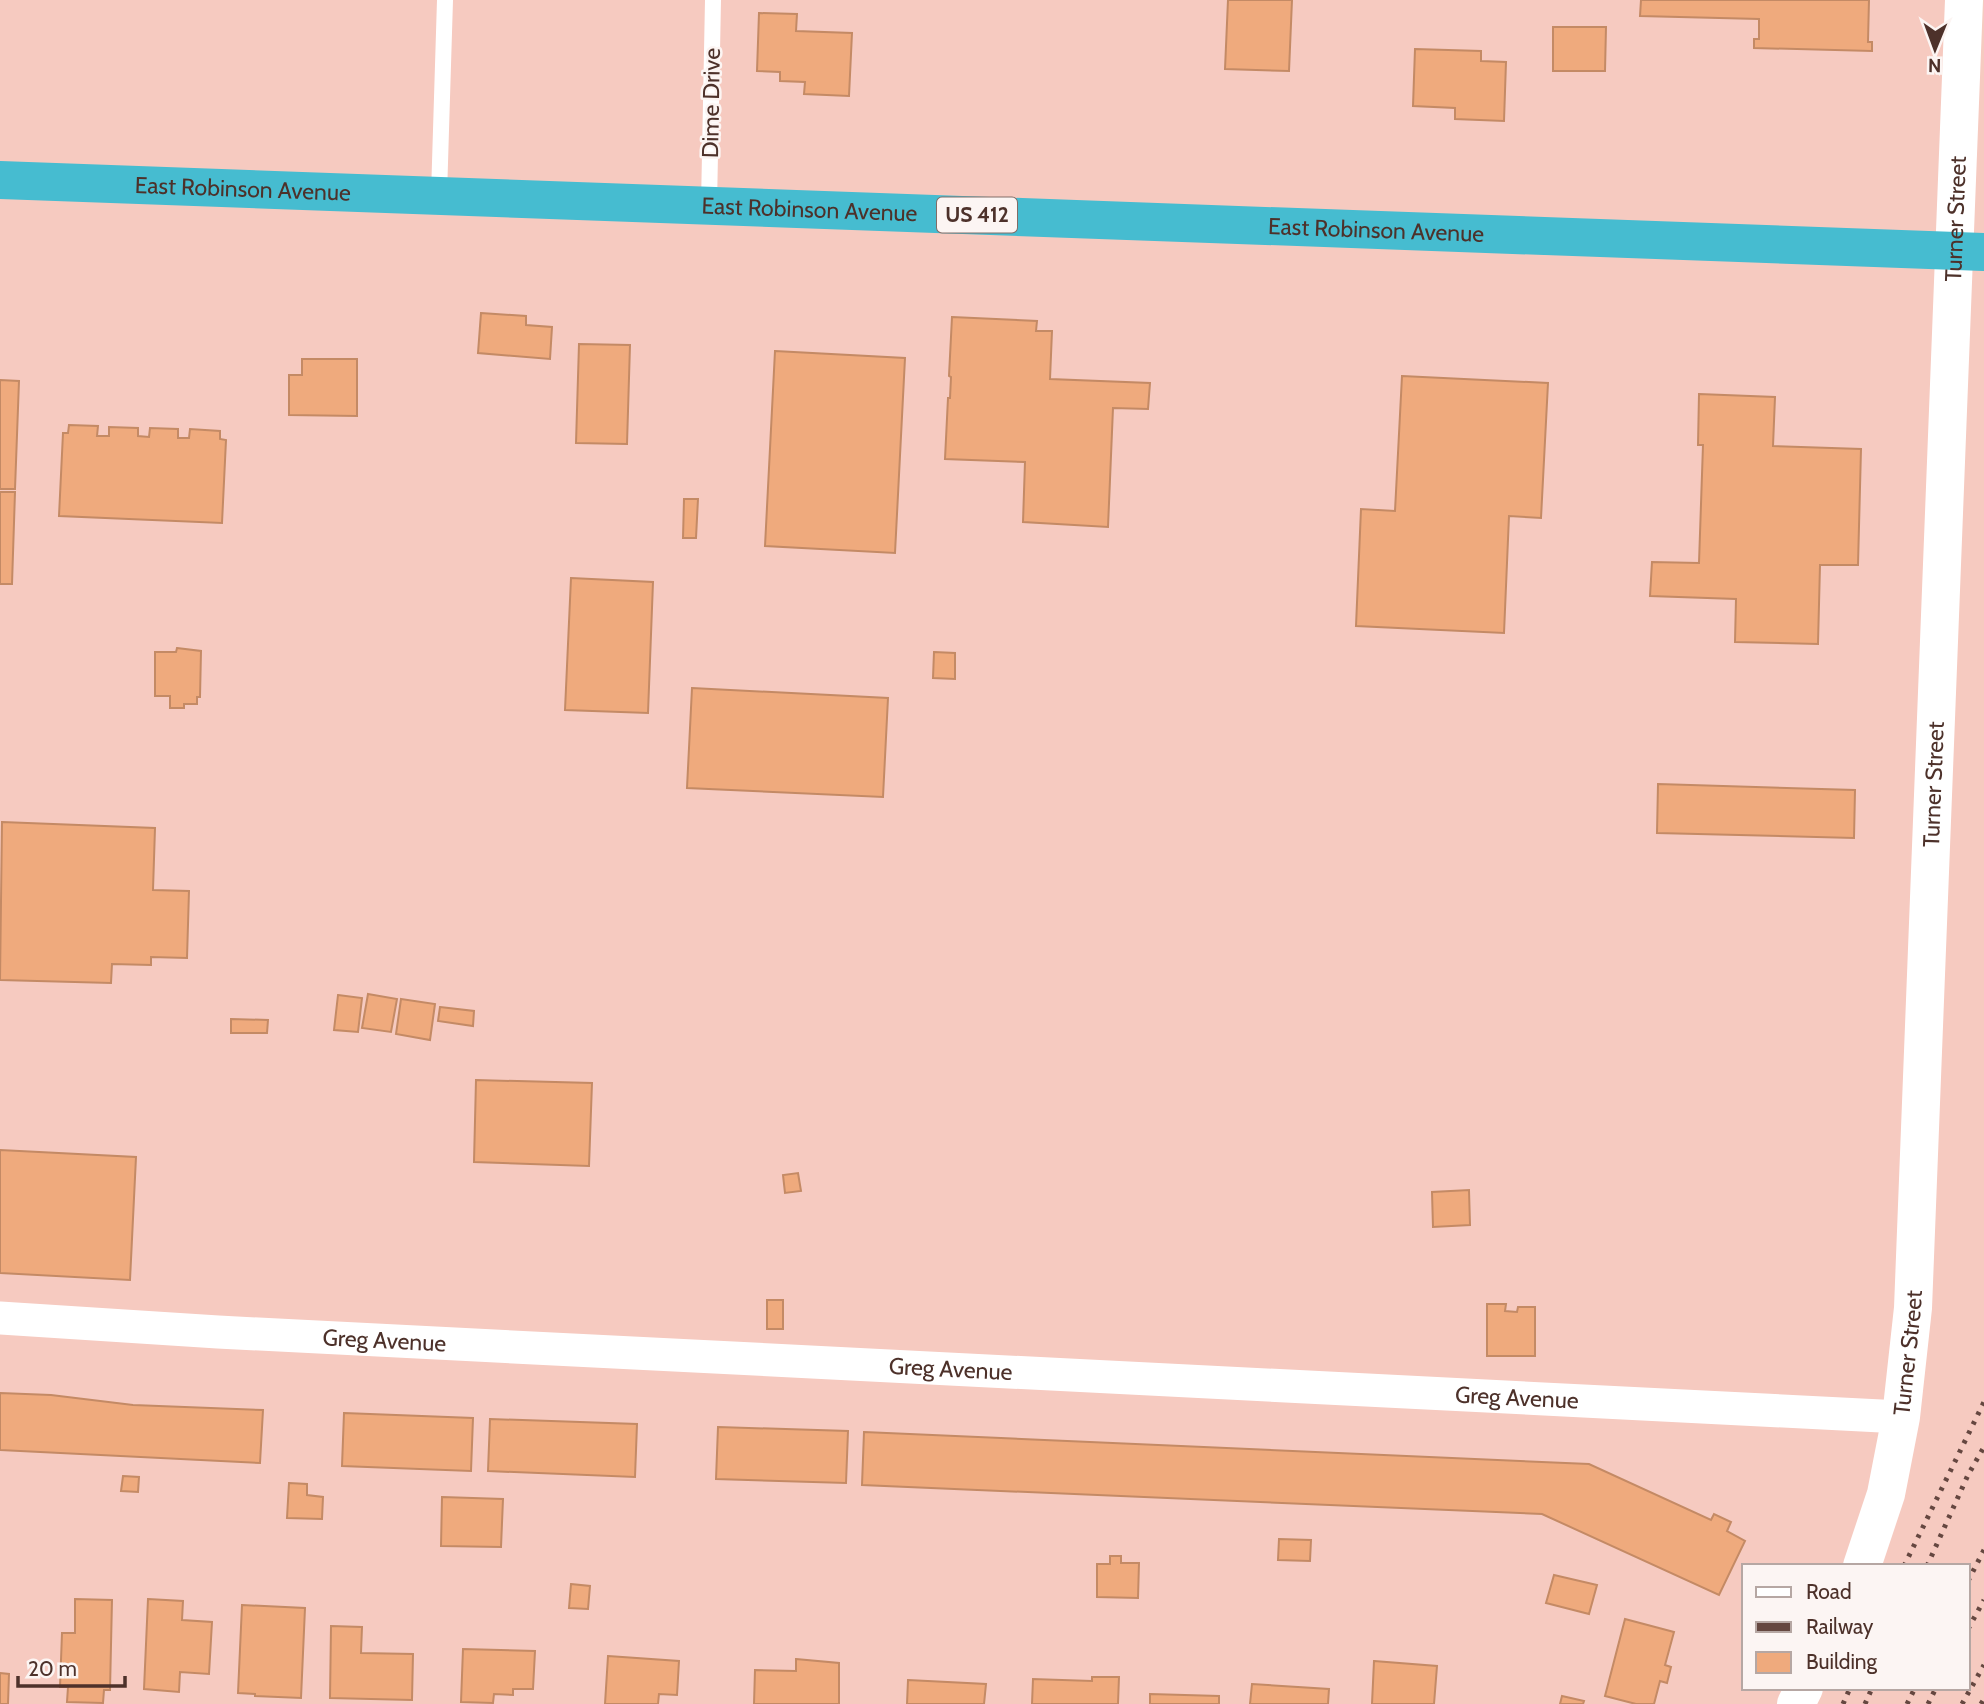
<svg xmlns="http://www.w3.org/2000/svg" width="1984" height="1704" viewBox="0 0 1984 1704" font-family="Cabin,sans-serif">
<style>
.building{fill:#efaa7d;stroke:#c48a65;stroke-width:2}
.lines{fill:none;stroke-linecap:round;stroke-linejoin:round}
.service{stroke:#fff;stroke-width:16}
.minor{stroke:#fff;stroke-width:33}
.tertiary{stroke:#fff;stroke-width:38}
.trunk{stroke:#46bcd0;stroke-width:38}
.rail{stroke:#654740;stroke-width:5;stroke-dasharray:3.5 7;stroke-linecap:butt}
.labels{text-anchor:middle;stroke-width:5;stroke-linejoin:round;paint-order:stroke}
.shield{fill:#fcf5f3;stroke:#826c66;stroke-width:2}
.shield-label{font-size:21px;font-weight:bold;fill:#4d312a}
.street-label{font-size:23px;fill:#4d312a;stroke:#fcf5f3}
</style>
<rect width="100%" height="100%" fill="#f6cac0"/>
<!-- building -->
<g class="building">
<polygon points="1228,0 1292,0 1289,71 1225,69"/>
<polygon points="1641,0 1869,0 1868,42 1872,42 1872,51 1754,48 1754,39 1759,39 1759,19 1640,16"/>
<polygon points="759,13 797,14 796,31 852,33 849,96 804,94 805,82 780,81 780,72 757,71"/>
<polygon points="1553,27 1606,27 1605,71 1553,71"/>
<polygon points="1415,49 1481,51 1481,61 1506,62 1504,121 1455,119 1455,108 1413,106"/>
<polygon points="481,313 526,316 526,325 552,327 550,359 478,353"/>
<polygon points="952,317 1037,321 1036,331 1052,331 1050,379 1150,383 1148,409 1113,408 1108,527 1023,522 1025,462 945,459 948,398 950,398 951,377 949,376"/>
<polygon points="579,344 630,345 627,444 576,443"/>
<polygon points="775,351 905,358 895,553 765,546"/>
<polygon points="302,359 357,359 357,416 289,415 289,375 302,375"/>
<polygon points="1402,376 1548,383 1541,518 1509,516 1504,633 1356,626 1361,509 1395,511"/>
<polygon points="0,380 19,381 15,489 0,489"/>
<polygon points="1699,394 1775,397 1773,446 1861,449 1858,565 1820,565 1818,644 1735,642 1736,599 1650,596 1652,562 1699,563 1703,445 1698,445"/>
<polygon points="69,425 98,426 97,436 109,436 109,427 138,428 138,436 149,437 150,428 178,429 178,438 189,438 190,429 220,431 220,439 226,440 222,523 59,516 63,433 68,433"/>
<polygon points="0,492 15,492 12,584 0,584"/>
<polygon points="684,499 698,499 696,538 683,538"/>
<polygon points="571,578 653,582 648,713 565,710"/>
<polygon points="177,648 201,651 200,697 197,697 197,704 184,704 184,708 170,708 170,696 155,696 155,652 176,652"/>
<polygon points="934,652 955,653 955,679 933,678"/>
<polygon points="692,688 888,698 883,797 687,788"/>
<polygon points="1658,784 1855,790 1854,838 1657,833"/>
<polygon points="2,822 155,828 153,890 189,891 187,958 151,957 151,965 112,964 111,983 0,980"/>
<polygon points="368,994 397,999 391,1032 362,1028"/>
<polygon points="338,995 362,998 358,1032 334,1030"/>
<polygon points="401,999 435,1004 430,1040 396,1034"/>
<polygon points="440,1007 474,1011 473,1026 438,1021"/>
<polygon points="231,1019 268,1020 267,1033 231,1033"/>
<polygon points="476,1080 592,1083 589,1166 474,1162"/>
<polygon points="0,1150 136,1157 130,1280 0,1273"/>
<polygon points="798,1173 801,1191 785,1193 783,1175"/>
<polygon points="1469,1190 1470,1225 1433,1227 1432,1192"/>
<rect x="767" y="1300" width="16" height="29"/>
<polygon points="1487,1304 1506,1304 1505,1311 1517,1312 1518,1307 1535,1307 1535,1356 1487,1356"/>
<polygon points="0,1393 51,1395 133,1405 263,1410 260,1463 0,1450"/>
<polygon points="344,1413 473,1418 471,1471 342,1466"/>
<polygon points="490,1419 637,1424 635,1477 488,1471"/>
<polygon points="718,1427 848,1431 846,1483 716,1479"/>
<polygon points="864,1432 1589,1464 1711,1520 1714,1514 1731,1522 1727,1531 1745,1541 1719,1595 1542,1514 862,1485"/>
<polygon points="123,1476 139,1477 138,1492 121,1491"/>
<polygon points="289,1483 307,1484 307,1495 323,1497 322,1519 287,1518"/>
<polygon points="442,1497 503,1499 501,1547 441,1546"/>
<polygon points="1279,1539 1311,1540 1310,1561 1278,1560"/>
<polygon points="1110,1556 1121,1556 1121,1563 1139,1563 1138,1598 1097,1597 1097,1564 1110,1564"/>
<polygon points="1554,1575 1597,1585 1589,1614 1546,1603"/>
<polygon points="571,1584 590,1586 588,1609 569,1608"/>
<polygon points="75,1599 112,1600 110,1690 104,1690 103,1703 67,1702 68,1687 60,1687 62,1633 75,1633"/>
<polygon points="148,1599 183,1601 182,1620 212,1622 209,1674 180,1672 179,1692 144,1689"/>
<polygon points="242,1605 305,1608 301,1698 255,1696 255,1694 238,1693"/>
<polygon points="1625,1619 1674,1632 1665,1665 1671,1667 1667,1683 1660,1681 1654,1704 1636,1704 1605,1696"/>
<polygon points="331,1626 362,1627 361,1653 413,1654 412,1700 330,1698"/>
<polygon points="463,1649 535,1651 533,1689 513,1689 513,1695 494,1694 493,1703 461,1702"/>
<polygon points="608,1656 679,1661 677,1695 659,1694 658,1704 605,1704"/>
<polygon points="796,1659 839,1663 839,1704 754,1704 755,1670 796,1671"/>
<polygon points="1374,1661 1437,1666 1434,1704 1372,1704"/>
<polygon points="0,1673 9,1674 8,1704 0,1704"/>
<polygon points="1092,1677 1119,1677 1118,1704 1032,1704 1033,1679 1092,1681"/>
<polygon points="908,1680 986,1684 984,1704 907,1704"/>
<polygon points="1252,1684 1329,1689 1328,1704 1250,1704"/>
<polygon points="1150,1694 1219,1696 1219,1704 1150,1704"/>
<polygon points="1562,1696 1584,1701 1583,1704 1560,1704"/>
</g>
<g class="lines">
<!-- service -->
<g class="service">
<polyline points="439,195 445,0"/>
<polyline points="709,205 713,0"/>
</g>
<!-- minor -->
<path class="minor" id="s1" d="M0,1318L218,1332L1901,1417"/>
<!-- tertiary -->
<g class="tertiary">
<path id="s2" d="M1862,1566L1886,1494L1901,1417L1913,1308L1964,0"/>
<polyline points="1796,1704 1804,1688"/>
</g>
<!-- trunk -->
<path class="trunk" id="s3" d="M0,180L1984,252"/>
<!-- rail -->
<g class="rail">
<polyline points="1904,1566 1984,1402"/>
<polyline points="1927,1566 1968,1475 1984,1447"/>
<polyline points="1968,1581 1984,1550"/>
<polyline points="1968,1629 1984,1600"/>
<polyline points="1843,1704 1850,1688"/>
<polyline points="1865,1704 1872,1688"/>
<polyline points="1907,1704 1915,1688"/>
<polyline points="1928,1704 1936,1688"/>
<polyline points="1962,1704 1984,1665"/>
<polyline points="1981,1704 1984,1699"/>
</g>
</g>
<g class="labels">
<!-- shield labels -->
<rect class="shield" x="937" y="197.5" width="80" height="35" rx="5"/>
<g class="shield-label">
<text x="977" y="222">US 412</text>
</g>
<!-- street labels -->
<g class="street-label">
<text transform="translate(711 103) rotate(-89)" y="8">Dime Drive</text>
<text dy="8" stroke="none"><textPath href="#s3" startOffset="243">East Robinson Avenue</textPath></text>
<text dy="8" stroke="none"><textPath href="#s3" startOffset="810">East Robinson Avenue</textPath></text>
<text dy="8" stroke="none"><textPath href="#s2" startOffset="1354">Turner Street</textPath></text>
<text dy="8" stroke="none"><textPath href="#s3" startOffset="1377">East Robinson Avenue</textPath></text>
<text dy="8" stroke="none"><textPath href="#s2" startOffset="788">Turner Street</textPath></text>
<text dy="8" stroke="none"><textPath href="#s1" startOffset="385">Greg Avenue</textPath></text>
<text dy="8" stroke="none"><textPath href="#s2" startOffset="219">Turner Street</textPath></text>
<text dy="8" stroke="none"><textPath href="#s1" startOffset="952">Greg Avenue</textPath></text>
<text dy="8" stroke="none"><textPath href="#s1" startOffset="1519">Greg Avenue</textPath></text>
</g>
</g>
<!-- legend -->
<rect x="1742" y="1564" width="228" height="126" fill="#fcf5f3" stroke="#b6a7a3" stroke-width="2"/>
<rect x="1756" y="1587" width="35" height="10" fill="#ffffff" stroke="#b6a7a3" stroke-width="2"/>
<text x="1806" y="1599" font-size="21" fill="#4d312a">Road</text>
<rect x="1756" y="1622" width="35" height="10" fill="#654740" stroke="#b6a7a3" stroke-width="2"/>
<text x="1806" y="1634" font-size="21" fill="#4d312a">Railway</text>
<rect x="1756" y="1652" width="35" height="21" fill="#efaa7d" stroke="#b6a7a3" stroke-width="2"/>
<text x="1806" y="1669" font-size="21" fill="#4d312a">Building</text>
<!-- north arrow -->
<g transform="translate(1935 49) rotate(181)" stroke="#fcf5f3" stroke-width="5" paint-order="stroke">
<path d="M0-5L12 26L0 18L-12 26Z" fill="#4d312a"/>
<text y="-10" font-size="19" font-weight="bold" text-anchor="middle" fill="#4d312a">N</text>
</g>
<!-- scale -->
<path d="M18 1676v10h107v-10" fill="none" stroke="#4d312a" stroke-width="3.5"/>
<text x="28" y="1676" font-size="21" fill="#4d312a" stroke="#fcf5f3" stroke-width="5" paint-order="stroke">20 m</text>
</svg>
